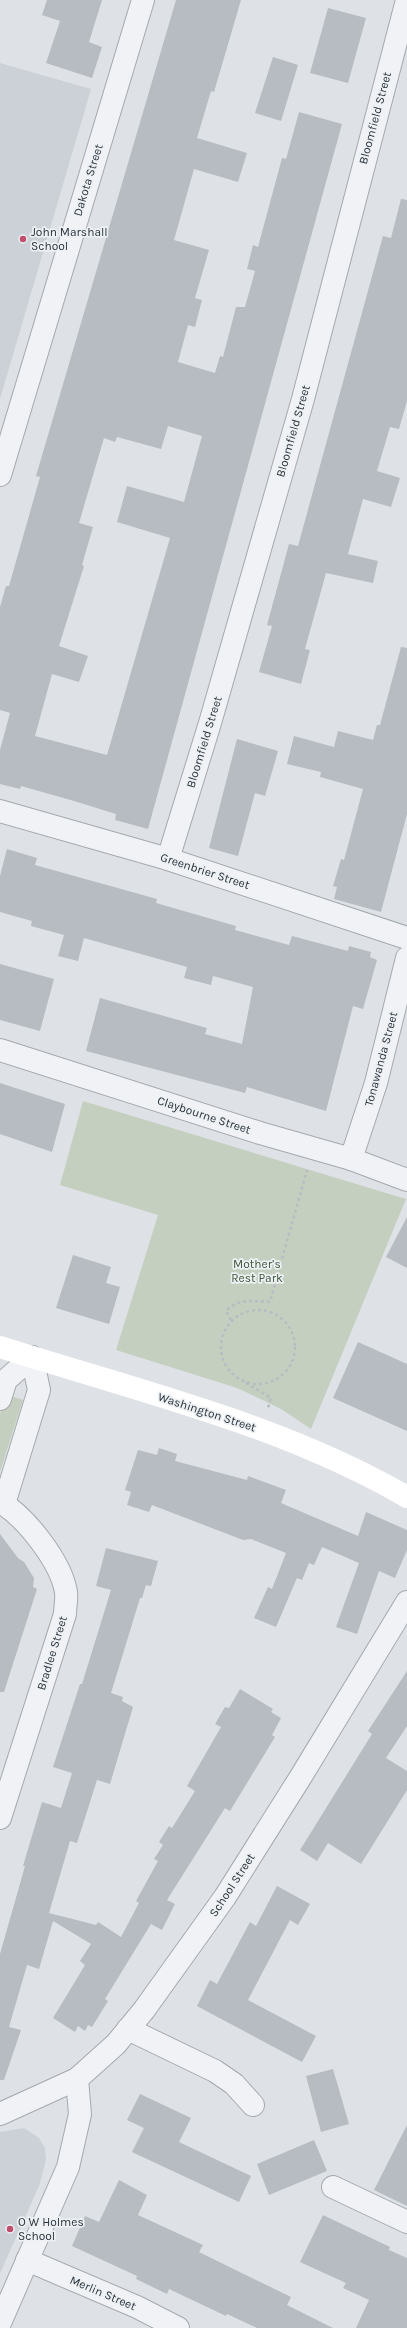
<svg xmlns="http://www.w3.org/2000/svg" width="407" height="2328" viewBox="0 0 407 2328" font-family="Karla,sans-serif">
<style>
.built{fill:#ccd1d7}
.green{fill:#c5cfc0}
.building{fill:#b6bcc2;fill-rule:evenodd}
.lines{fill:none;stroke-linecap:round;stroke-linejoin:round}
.street-casing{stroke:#a4a9af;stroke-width:24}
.path{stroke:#b8bcc1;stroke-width:2.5;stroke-dasharray:3 3;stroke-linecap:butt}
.street{stroke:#f0f2f5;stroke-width:22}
.secondary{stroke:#fff;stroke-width:22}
.poi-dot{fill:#bf4f6c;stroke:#edf1f4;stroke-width:1.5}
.labels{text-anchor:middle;stroke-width:3.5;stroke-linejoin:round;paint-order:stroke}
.street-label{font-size:12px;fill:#29313b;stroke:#edf1f4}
.poi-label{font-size:12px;fill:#29313b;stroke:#edf1f4;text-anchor:start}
.park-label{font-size:12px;fill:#405538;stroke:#edf1f4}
</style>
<rect width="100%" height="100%" fill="#dee2e6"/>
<!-- built -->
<g class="built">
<polygon points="0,63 91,89 0,399"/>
<polygon points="24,2128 39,2138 45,2148 46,2160 39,2186 0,2273 0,2132"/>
</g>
<!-- green -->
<g class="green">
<polygon points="83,1101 406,1199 311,1429 281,1409 237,1388 116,1350 158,1215 60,1185"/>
<polygon points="6,1394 23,1400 0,1472 0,1414"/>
</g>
<!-- building -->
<g class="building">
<polygon points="47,0 102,0 89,42 102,47 92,78 46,63 60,21 42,15"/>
<path d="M176,0H241L214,92L211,91L197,138L247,153L238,182L194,169L174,240L209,250L195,298L202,300L195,327L188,325L178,362L215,373L220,356L223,357L236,307H245L255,271L247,269L253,245L258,247L282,158L286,159L299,112L342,124L148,829L115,820L116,814L74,801L21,786L20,789L0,784V750L10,713L0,710V607L6,586H9L40,477L36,476ZM168,426L202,436L184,502L127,486L117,522L170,538L107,755L35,736L52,674L79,682L88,656L59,646L84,566L82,565L93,527L79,523L104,438L115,442L117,437L161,449Z"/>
<polygon points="328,8 366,18 348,83 310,73"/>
<polygon points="273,57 298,65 281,121 255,113"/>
<polygon points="401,199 407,200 407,401 399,429 390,427 377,471 400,478 391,507 363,499 348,554 378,561 373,583 326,573 305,649 310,650 301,684 259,672 272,626 267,625 289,544 298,546 383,236 391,238"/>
<polygon points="401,647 407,648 407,814 381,912 334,899 337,887 333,886 341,859 344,860 363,789 320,777 321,772 287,764 294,736 334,747 338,731 373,740 377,725 380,725"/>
<polygon points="237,739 278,751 265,796 255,793 238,856 209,848"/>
<polygon points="7,849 37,858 35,865 157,899 156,903 236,926 235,930 289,945 292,936 348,951 349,946 371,952 370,957 377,960 363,1009 353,1006 326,1111 247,1087 245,1093 86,1051 100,998 207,1028 205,1034 242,1044 253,987 213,976 211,985 184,978 187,967 84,938 78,961 58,956 64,935 31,926 32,921 0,912 0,876"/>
<polygon points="0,964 54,979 40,1031 0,1020"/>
<polygon points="0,1083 65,1104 52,1152 0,1134"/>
<polygon points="407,1217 407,1268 386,1257"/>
<polygon points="73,1255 111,1267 106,1283 120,1287 109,1324 56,1308"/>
<polygon points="358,1342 407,1364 407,1431 333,1398"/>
<polygon points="159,1448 177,1454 175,1461 247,1480 248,1476 286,1490 281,1503 358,1536 366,1512 407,1530 407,1550 395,1578 379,1571 357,1634 336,1627 359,1563 322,1547 314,1565 309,1563 302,1580 297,1578 276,1627 254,1618 268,1587 272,1589 286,1553 251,1539 243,1540 152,1505 149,1512 127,1505 131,1492 125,1490 138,1450 157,1455"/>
<polygon points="0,1534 18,1558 24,1562 34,1578 33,1587 37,1589 4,1692 0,1692"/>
<polygon points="106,1548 158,1561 151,1586 146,1585 142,1598 140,1598 111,1693 123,1697 122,1701 133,1707 110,1784 97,1780 77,1843 70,1841 49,1913 96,1925 98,1922 121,1937 139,1903 136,1901 158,1861 154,1859 163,1845 159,1842 169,1826 172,1828 195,1791 187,1786 221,1727 215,1724 225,1707 229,1708 240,1689 273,1709 271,1712 281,1718 272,1735 275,1737 230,1811 225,1808 167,1900 175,1904 162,1930 151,1924 105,1999 108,2001 92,2027 88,2025 85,2031 78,2026 75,2032 53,2018 85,1965 80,1961 91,1944 53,1921 39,1969 27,1965 9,2027 21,2030 4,2080 0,2080 0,1954 25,1866 23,1866 42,1802 61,1808 72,1773 53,1767 80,1684 82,1684 111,1590 96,1586"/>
<polygon points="407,1671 407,1726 386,1758 407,1771 407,1790 361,1864 328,1843 317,1861 300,1850 372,1734 368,1731"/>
<polygon points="277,1886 310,1904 298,1925 290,1920 248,2000 316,2036 302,2062 197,2006 210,1980 217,1984 250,1922 256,1926"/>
<polygon points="333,2069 349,2124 321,2132 306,2076"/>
<polygon points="140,2094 191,2118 179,2142 251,2176 239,2202 132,2152 144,2128 127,2120"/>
<polygon points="407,2125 407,2206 374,2190"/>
<polygon points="314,2140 327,2171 269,2195 257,2164"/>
<polygon points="119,2180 147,2195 138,2215 203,2245 199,2252 291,2297 287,2305 333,2328 257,2328 227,2314 226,2316 169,2289 167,2294 136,2279 137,2276 72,2246 85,2216 99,2222"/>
<polygon points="323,2215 390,2247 389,2250 407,2258 407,2328 356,2328 369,2300 343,2288 346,2283 300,2262"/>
</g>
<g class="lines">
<defs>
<g id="street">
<polyline points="0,475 143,0"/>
<polyline points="0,811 168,859 407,938"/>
<polyline points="168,859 210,723 303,399 407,0"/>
<polyline points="0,1050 260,1133 351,1159 407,1180"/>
<polyline points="351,1159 376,1083 407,958"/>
<polyline points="0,1399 6,1380 32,1357 39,1390 4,1504"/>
<path d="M0,1502C26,1517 61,1562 66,1592C67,1599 65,1607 65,1614L0,1818"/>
<polyline points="128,2029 215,2071 234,2084 253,2105"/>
<polyline points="0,2114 77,2079 116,2044 144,2010 225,1897 300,1778 407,1602"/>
<polyline points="333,2187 407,2222"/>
<polyline points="27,2260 137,2307 178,2328"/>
<polyline points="0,2323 68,2167 80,2114 77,2079"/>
</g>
</defs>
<!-- street casing -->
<use href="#street" class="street-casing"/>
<!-- path -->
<g class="path">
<circle cx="258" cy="1347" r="37"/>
<path d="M231,1320L226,1311C238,1298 253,1301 270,1302L307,1170"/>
<polyline points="246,1383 271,1398 268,1408"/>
</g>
<!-- street -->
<use href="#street" class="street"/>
<!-- secondary -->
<path class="secondary" d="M0,1347C138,1391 281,1424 407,1497"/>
</g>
<!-- markers -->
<g class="poi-dot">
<circle cx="23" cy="239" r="4"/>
<circle cx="10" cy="2229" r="4"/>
</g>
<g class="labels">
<!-- street labels -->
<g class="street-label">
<text transform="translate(375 118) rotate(-75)" y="4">Bloomfield Street</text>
<text transform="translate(88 180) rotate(-73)" y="4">Dakota Street</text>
<text transform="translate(293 431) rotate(-74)" y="4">Bloomfield Street</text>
<text transform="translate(204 742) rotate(-73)" y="4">Bloomfield Street</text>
<text transform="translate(205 871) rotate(18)" y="4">Greenbrier Street</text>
<text transform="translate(381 1059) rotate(-75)" y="4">Tonawanda Street</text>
<text transform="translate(204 1115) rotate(18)" y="4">Claybourne Street</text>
<text transform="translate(207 1412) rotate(18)" y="4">Washington Street</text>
<text transform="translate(52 1653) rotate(-73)" y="4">Bradlee Street</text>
<text transform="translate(232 1885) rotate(-57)" y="4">School Street</text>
<text transform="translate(103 2293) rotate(23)" y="4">Merlin Street</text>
</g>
<!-- poi labels -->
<g class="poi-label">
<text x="31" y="236">John Marshall<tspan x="31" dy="14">School</tspan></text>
<text x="18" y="2226">O W Holmes<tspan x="18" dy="14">School</tspan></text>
</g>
<!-- park labels -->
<g class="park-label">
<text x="257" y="1268">Mother’s<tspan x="257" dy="14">Rest Park</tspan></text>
</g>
</g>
</svg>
